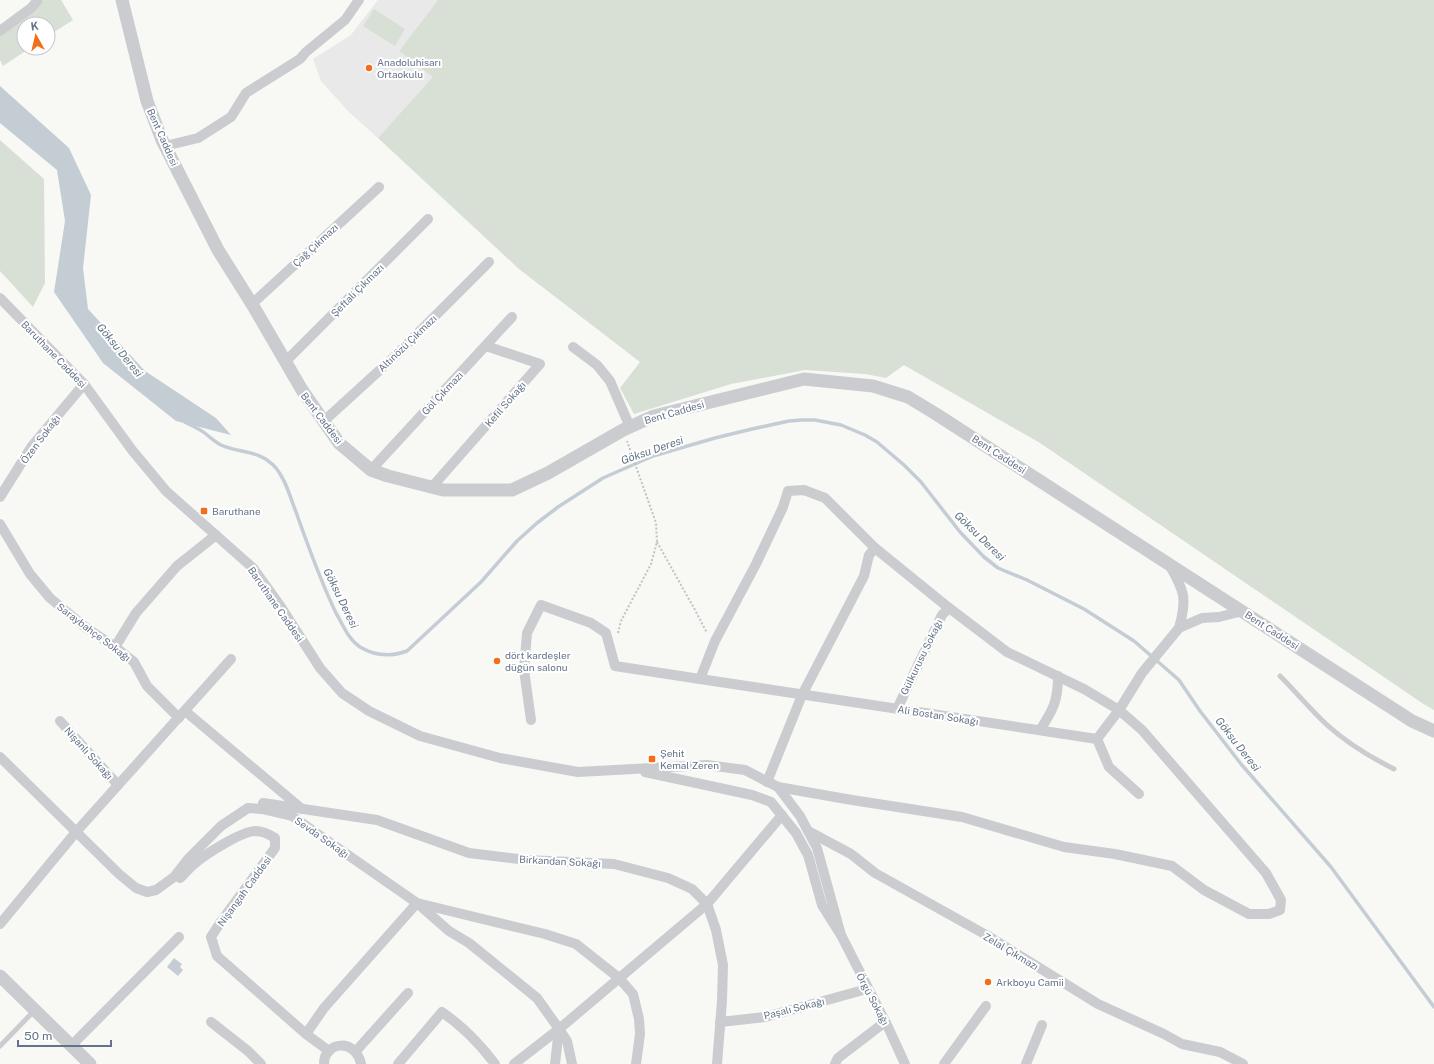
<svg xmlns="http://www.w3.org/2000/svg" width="1434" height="1064" viewBox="0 0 1434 1064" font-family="'Public Sans',sans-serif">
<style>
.built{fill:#e8e9e8}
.green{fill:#d8e0d5}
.water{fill:#c5cdd4}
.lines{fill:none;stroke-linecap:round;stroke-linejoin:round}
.stream{stroke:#c5cdd4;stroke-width:3.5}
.path{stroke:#c0c2c5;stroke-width:2;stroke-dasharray:2 2;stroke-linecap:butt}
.service{stroke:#caccd0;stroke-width:5}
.minor{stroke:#caccd0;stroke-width:10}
.tertiary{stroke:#caccd0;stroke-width:13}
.poi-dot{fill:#f36e1a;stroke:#fff;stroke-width:1.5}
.labels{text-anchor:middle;stroke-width:4;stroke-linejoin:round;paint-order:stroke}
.poi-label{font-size:10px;fill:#647389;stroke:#fff;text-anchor:start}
.street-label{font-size:10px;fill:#647389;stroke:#fff}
.water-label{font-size:11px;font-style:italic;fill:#607584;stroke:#fff}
</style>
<rect width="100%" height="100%" fill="#f8f8f5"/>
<!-- built -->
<polygon class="built" points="378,0 438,0 399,51 434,77 378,138 348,111 321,81 313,59 351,35"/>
<!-- green -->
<g class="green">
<polygon points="44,0 61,0 73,20 48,36 48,24 24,24 24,48 30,48 3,66 0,60 0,36 33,11"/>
<polygon points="438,0 1434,0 1434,710 1422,703 1040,443 904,365 886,378 865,374 805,370 731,384 634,414 620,388 640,362 519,269 378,138 433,77 399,51"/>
<polygon points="374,9 405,29 395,46 363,26"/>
<polygon points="0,140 44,179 45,283 33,307 0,271"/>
</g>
<!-- water -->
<g class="water">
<polygon points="0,86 69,148 91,195 83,268 88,309 145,371 216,418 231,435 176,421 103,363 54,292 65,221 57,170 0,123"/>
<polygon points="174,958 182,964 180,967 183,970 178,976 167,967"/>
</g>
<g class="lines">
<!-- stream -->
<path class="stream" d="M185,422C192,426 200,429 206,434C211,438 215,442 221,445C241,454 259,449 276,468C286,480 290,497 296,512C308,546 320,580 336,613C343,625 348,639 360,647C375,656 391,657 407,651L481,582L517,541L537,523L558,507L603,478L653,456L715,438L752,429L789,421L802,420H815L841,425L865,435L877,442L904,465L921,482L960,532L984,557L998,568L1027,580L1084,609L1134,641L1179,680L1200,711L1241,764L1331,867L1434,1007"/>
<!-- path -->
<g class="path">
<polyline points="657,542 695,610 707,633"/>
<polyline points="618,633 621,621 651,564 657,542 656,523 627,441"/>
</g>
<!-- service -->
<g class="service">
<path d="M1280,676C1296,692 1311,710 1327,725C1347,743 1370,757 1394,769"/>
<polyline points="0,1046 34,1011"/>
</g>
<!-- minor -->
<g class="minor">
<polyline points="0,31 31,8 38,0"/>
<polyline points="165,146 198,138 231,117 246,93 300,59 306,52 345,20 359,0"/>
<polyline points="0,298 84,384 132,450 166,491 253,568 281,607 320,668 342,693 369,711 420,736 500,758 578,772 707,765 745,770 778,787 800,816 817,848 841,935"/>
<polyline points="252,304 379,187"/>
<polyline points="573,347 597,365 610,381 630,427"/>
<polyline points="286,361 428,219"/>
<polyline points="324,421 393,358 489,262"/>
<polyline points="371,470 512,317"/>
<polyline points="432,487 540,364 486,346"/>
<polyline points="0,497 32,446 84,384"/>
<polyline points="0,524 30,574 50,598 85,627 115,647 134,662 147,686 179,718"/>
<path d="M1170,566C1185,592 1187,599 1179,628L1202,618L1219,617L1243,611"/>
<polyline points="115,647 136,613 177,566 216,535"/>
<polyline points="700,679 1097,739 1119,710 1142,673 1179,628"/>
<polyline points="897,709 942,615 949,608"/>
<polyline points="185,711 302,809"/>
<polyline points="531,720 524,670 527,633 541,605 591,623 606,633 615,666 700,679 715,641 756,564 783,507 788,491 804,490 825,498 875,548 944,604 1007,652 1084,689 1119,710 1142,730 1266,873 1281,900 1280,910 1269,914 1249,914 1204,890 1172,866 1115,854 1064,847 962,817 852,800 778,787"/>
<polyline points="60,721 118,785"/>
<path d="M1040,730C1053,710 1058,701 1058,676"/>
<polyline points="1097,739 1109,767 1139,794"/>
<polyline points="0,757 119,874 136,888 147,892 156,890 174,877 188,859 221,826 248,808 262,809 292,816 417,903 449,931 469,943 537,998 559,1029 555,1064"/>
<polyline points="645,772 752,795 771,802 796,833 808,855 822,905 841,935 888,1027 905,1064"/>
<polyline points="767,782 802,695 864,576 869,555 875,548"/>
<polyline points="263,803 377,820 469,853 527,860 614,864 668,878 692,889 707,904 716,930 723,965 722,1001 717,1064"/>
<polyline points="808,831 851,854 875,873 988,936 1098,1004 1164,1034 1182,1044 1220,1052 1243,1064"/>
<path d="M180,878C185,874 188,869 193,865C204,855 240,832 255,831C262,831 269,834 275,838V848L220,923L211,937L217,956L306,1034L329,1051"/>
<polyline points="0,924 76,832 231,659"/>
<polyline points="211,1022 248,1051 261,1064"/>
<polyline points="720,1022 765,1017 867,989"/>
<polyline points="559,1029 567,1041 572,1064"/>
<polyline points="306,1034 324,1008 417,903 545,934 576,944 619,978 633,994 639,1019 640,1034 636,1064"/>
<polyline points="71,1046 179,937"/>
<polyline points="356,1051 408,993"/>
<path d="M324,1064C324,1041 356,1038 361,1064"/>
<path d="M398,1064L442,1012C462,1026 480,1044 495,1064"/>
<polyline points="514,1064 559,1029 707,904 782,815"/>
<polyline points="835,1064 838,1058 885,1022"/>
<polyline points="944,1064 986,1006"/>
<polyline points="1026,1064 1042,1025"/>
</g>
<!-- tertiary -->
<g class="tertiary">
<polyline points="122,0 147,101 162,140 218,250 252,304 302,390 339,443 371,470 388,476 443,490 512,490 548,473 623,430 654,416 804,379 873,386 908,397 936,414 1412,721 1434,731"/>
<polyline points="0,976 90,1064"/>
</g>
</g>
<!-- markers -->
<g class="poi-dot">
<circle cx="369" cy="68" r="4"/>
<rect x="200" y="507" width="8" height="8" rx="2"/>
<circle cx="497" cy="661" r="4"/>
<rect x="648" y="755" width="8" height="8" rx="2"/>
<circle cx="988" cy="982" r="4"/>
</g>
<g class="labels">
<!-- poi labels -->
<g class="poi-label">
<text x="377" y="66">Anadoluhisarı<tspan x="377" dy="12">Ortaokulu</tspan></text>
<text x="212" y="515">Baruthane</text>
<text x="505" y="659">dört kardeşler<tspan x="505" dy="12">düğün salonu</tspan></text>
<text x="660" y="757">Şehit<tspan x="660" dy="12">Kemal Zeren</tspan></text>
<text x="996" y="986">Arkboyu Camii</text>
</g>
<!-- street labels -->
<g class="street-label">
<text transform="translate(163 137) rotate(66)" y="4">Bent Caddesi</text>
<text transform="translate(315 245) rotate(-43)" y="4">Çağ Çıkmazı</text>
<text transform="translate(357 290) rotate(-45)" y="4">Şeftali Çıkmazı</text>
<text transform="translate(407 343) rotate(-44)" y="4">Altınözü Çıkmazı</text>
<text transform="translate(54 354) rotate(46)" y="4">Baruthane Caddesi</text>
<text transform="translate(442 393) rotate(-47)" y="4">Göl Çıkmazı</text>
<text transform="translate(505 404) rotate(-49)" y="4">Kefil Sokağı</text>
<text transform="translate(674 412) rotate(-16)" y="4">Bent Caddesi</text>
<text transform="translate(322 418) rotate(53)" y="4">Bent Caddesi</text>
<text transform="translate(40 439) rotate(-53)" y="4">Özen Sokağı</text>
<text transform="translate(999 454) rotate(33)" y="4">Bent Caddesi</text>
<text transform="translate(276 604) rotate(55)" y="4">Baruthane Caddesi</text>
<text transform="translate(1272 630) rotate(33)" y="4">Bent Caddesi</text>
<text transform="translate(94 632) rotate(37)" y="4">Saraybahçe Sokağı</text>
<text transform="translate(921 657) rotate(-64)" y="4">Gülkurusu Sokağı</text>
<text transform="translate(938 715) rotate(9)" y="4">Ali Bostan Sokağı</text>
<text transform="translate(89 753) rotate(48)" y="4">Nişanlı Sokağı</text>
<text transform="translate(322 837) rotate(35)" y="4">Sevda Sokaḡı</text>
<text transform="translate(560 861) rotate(3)" y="4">Birkandan Sokağı</text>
<text transform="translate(244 891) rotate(-54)" y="4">Nişangah Caddesi</text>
<text transform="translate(1011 951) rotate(31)" y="4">Zelal Çıkmazı</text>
<text transform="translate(873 999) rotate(62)" y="4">Örgü Sokağı</text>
<text transform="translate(794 1008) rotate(-14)" y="4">Paşalı Sokağı</text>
</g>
<!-- water labels -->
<g class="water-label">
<text transform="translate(120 350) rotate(51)" y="4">Göksu Deresi</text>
<text transform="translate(652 450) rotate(-19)" y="4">Göksu Deresi</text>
<text transform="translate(980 536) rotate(44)" y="4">Göksu Deresi</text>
<text transform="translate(341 598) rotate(64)" y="4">Göksu Deresi</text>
<text transform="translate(1238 744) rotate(52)" y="4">Göksu Deresi</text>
</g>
</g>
<!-- north arrow -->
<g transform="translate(36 36) rotate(352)"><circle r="19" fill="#ffffff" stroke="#c1c7d0"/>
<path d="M0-3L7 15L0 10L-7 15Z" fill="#f36e1a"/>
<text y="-6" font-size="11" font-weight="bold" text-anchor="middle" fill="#647389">K</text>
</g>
<!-- scale -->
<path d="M18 1040v6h93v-6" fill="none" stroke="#647389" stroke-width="2"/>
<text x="24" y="1040" font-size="12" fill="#647389" stroke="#ffffff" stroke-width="3" paint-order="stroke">50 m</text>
</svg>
